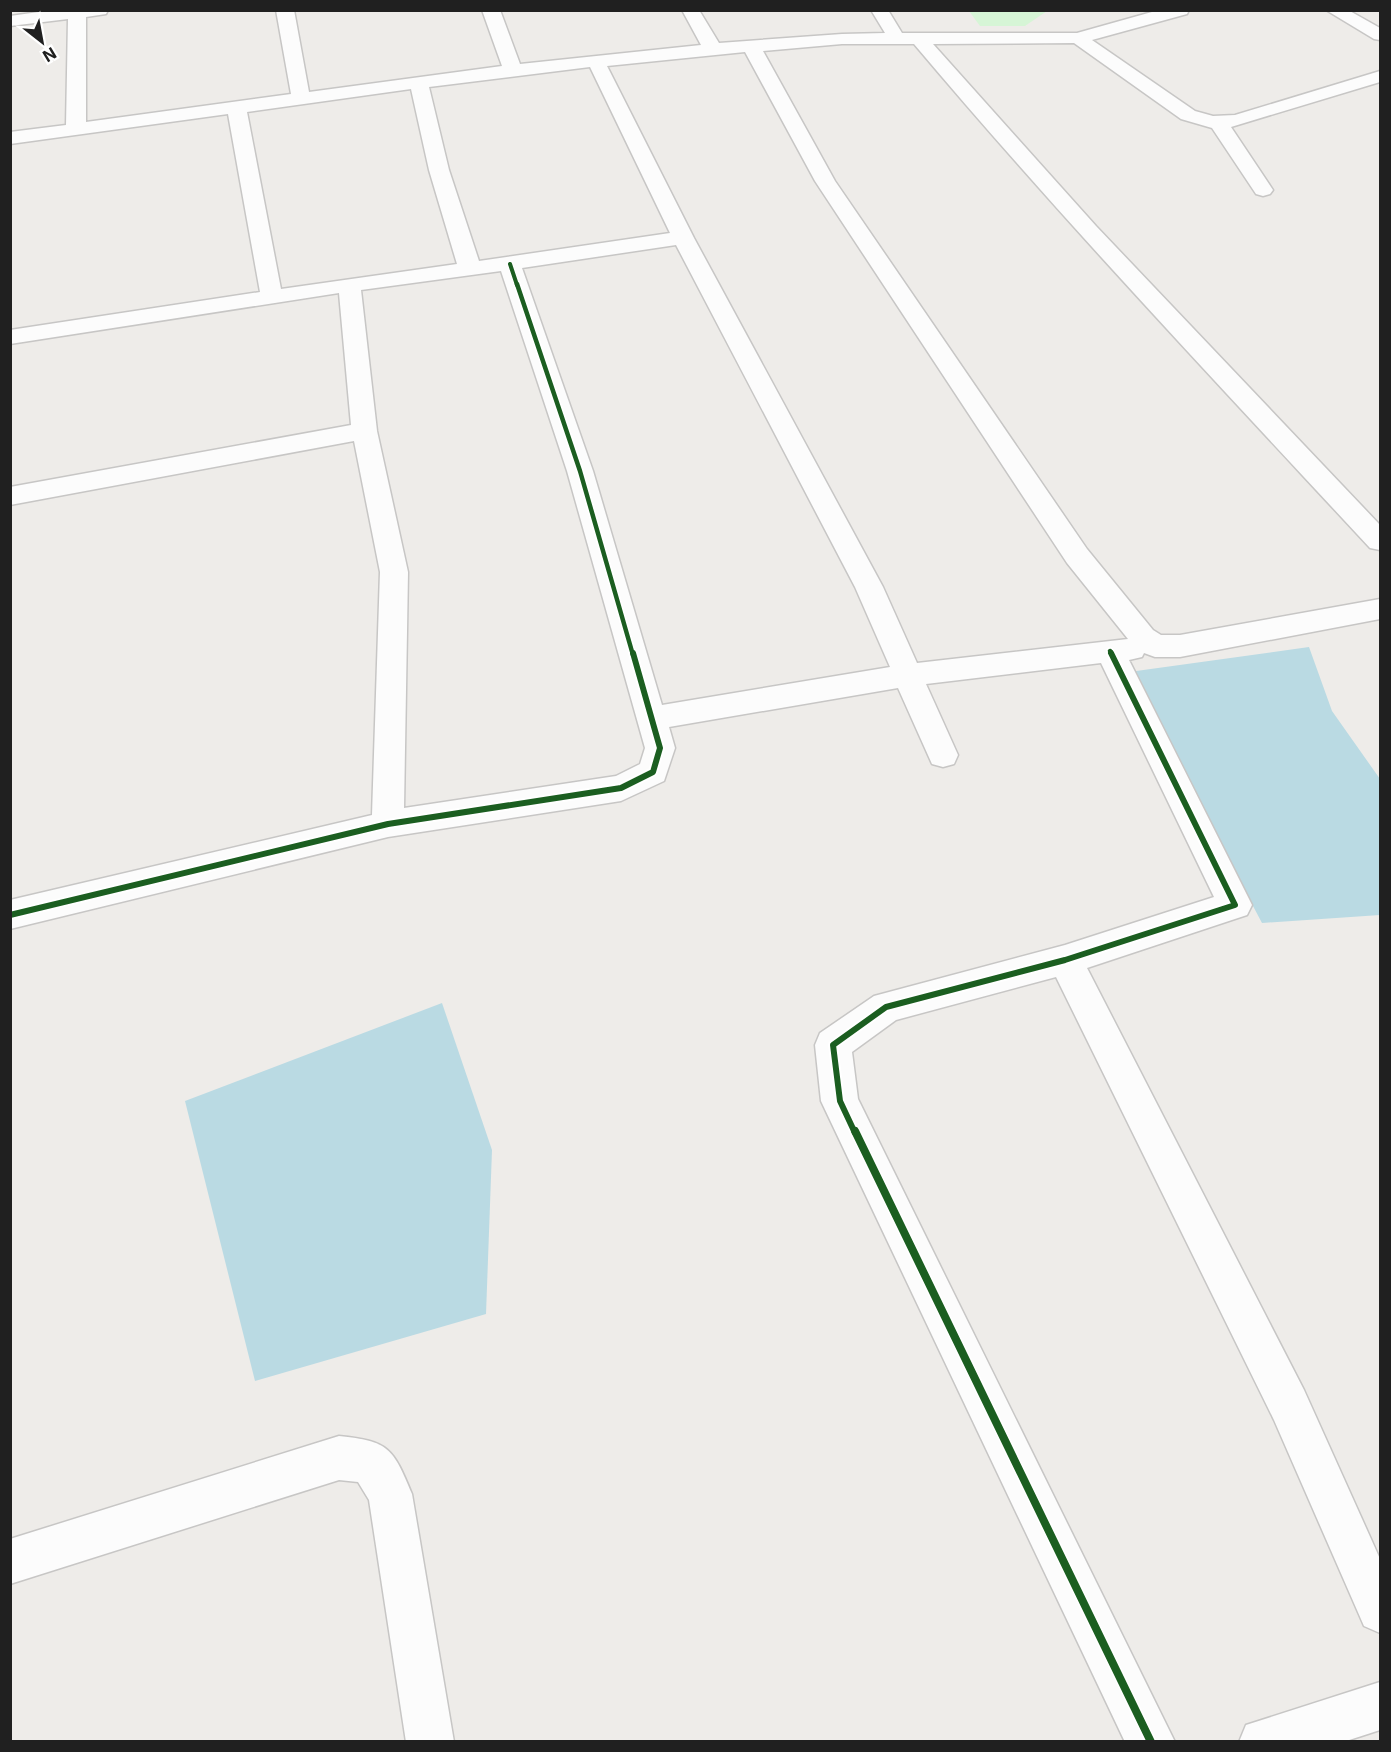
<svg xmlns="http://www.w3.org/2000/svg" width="1391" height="1752" viewBox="0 0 1391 1752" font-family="Inter,sans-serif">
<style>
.park{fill:#d6f5d6}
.water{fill:#badae3}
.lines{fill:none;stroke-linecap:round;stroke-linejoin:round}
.street-casing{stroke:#c7c6c5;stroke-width:3}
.street{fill:#fcfcfc;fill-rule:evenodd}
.cycleway-far3-casing{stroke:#fff;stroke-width:6}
.cycleway-far2-casing{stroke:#fff;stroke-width:8}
.cycleway-far1-casing{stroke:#fff;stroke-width:10}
.cycleway-casing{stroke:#fff;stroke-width:11}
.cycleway-far3{stroke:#1b5e20;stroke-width:4}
.cycleway-far2{stroke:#1b5e20;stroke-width:4.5}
.cycleway-far1{stroke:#1b5e20;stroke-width:6}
.cycleway{stroke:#1b5e20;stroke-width:8}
</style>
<rect width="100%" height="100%" fill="#eeece9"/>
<!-- park -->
<polygon class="park" points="969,11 1047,11 1025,26 980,26"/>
<!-- water -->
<g class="water">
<polygon points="1309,647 1332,711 1380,779 1380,915 1262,923 1129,672"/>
<polygon points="442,1003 492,1150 486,1314 255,1381 185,1101"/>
</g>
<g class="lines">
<defs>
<g id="street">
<path d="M53,10H108L106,14L86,17V122L291,94L276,10H294L309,92L502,66L482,10H500L520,64L701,45L682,10H699L719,43L842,34L885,33L871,10H888L902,33H1077L1159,10H1189L1187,14L1092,40L1195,111L1213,116L1235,115L1380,71V82L1231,127L1273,190L1270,194L1263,196L1256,194L1212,128L1181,119L1074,43L933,44L1096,226L1380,525V550L1370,548C1216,382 1060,217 914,44H842L763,51L835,181L1087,549L1153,630L1161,635H1180L1380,599V619L1180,657H1155L1144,653L1142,657L1129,660L1252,905L1247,915L1087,968L1304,1390L1380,1559V1633L1364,1626L1274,1420L1056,977L896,1020L852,1052L858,1099L1175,1742H1125L821,1101L815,1045L820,1033L874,996L1065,945L1214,897L1101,663L926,684L958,755L954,764L943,767L932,764L898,688L669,727L675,748L664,781L621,801L388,837L10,929V900L372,815L380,572L354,441L10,505V487L351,425L339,293L10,344V330L260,292L228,114L10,144V132L66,125L68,19L10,26V16ZM745,52L815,181L1067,563L1128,639L917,663L883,587L694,238L607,66ZM590,67L670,233L479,261L449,170L429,87ZM411,89L429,170L457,264L281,289L247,112ZM676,245L855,587L890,667L662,705L593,471L522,268ZM501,271L567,471L645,748L640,764L616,776L404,808L408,572L377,431L361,290Z"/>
<polygon points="1326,10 1348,10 1380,28 1380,40 1374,39"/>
<path d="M339,1436C389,1441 393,1448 412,1494L454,1742H406L369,1500L358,1482L339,1480L10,1584V1539Z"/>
<polygon points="1380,1682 1380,1730 1343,1742 1239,1742 1246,1725"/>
</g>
</defs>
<!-- street casing -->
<use href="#street" class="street-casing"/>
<!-- street -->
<use href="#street" class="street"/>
<defs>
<polyline id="cycleway-far3" points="510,264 517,285"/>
<g id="cycleway-far2">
<polyline points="517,284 580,471 633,655"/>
<polyline points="1110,651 1112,655"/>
</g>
<g id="cycleway-far1">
<polyline points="10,915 388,824 621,788 653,772 660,748 633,653"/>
<polyline points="855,1133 840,1101 833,1045 886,1007 1065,960 1235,905 1111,653"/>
</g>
<polyline id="cycleway" points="855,1131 1151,1742"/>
</defs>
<!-- cycleway-far3 casing -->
<use href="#cycleway-far3" class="cycleway-far3-casing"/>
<!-- cycleway-far2 casing -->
<use href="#cycleway-far2" class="cycleway-far2-casing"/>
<!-- cycleway-far1 casing -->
<use href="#cycleway-far1" class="cycleway-far1-casing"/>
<!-- cycleway casing -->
<use href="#cycleway" class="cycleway-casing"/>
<!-- cycleway-far3 -->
<use href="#cycleway-far3" class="cycleway-far3"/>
<!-- cycleway-far2 -->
<use href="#cycleway-far2" class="cycleway-far2"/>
<!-- cycleway-far1 -->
<use href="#cycleway-far1" class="cycleway-far1"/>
<!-- cycleway -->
<use href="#cycleway" class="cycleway"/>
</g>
<!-- border -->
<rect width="1391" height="1752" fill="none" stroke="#202020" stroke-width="24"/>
<!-- north arrow -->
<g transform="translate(42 42) rotate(149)" stroke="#ffffff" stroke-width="4.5" paint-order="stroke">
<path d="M0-4.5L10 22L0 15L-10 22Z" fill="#202020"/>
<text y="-9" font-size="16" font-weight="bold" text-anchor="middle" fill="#202020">N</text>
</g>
</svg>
